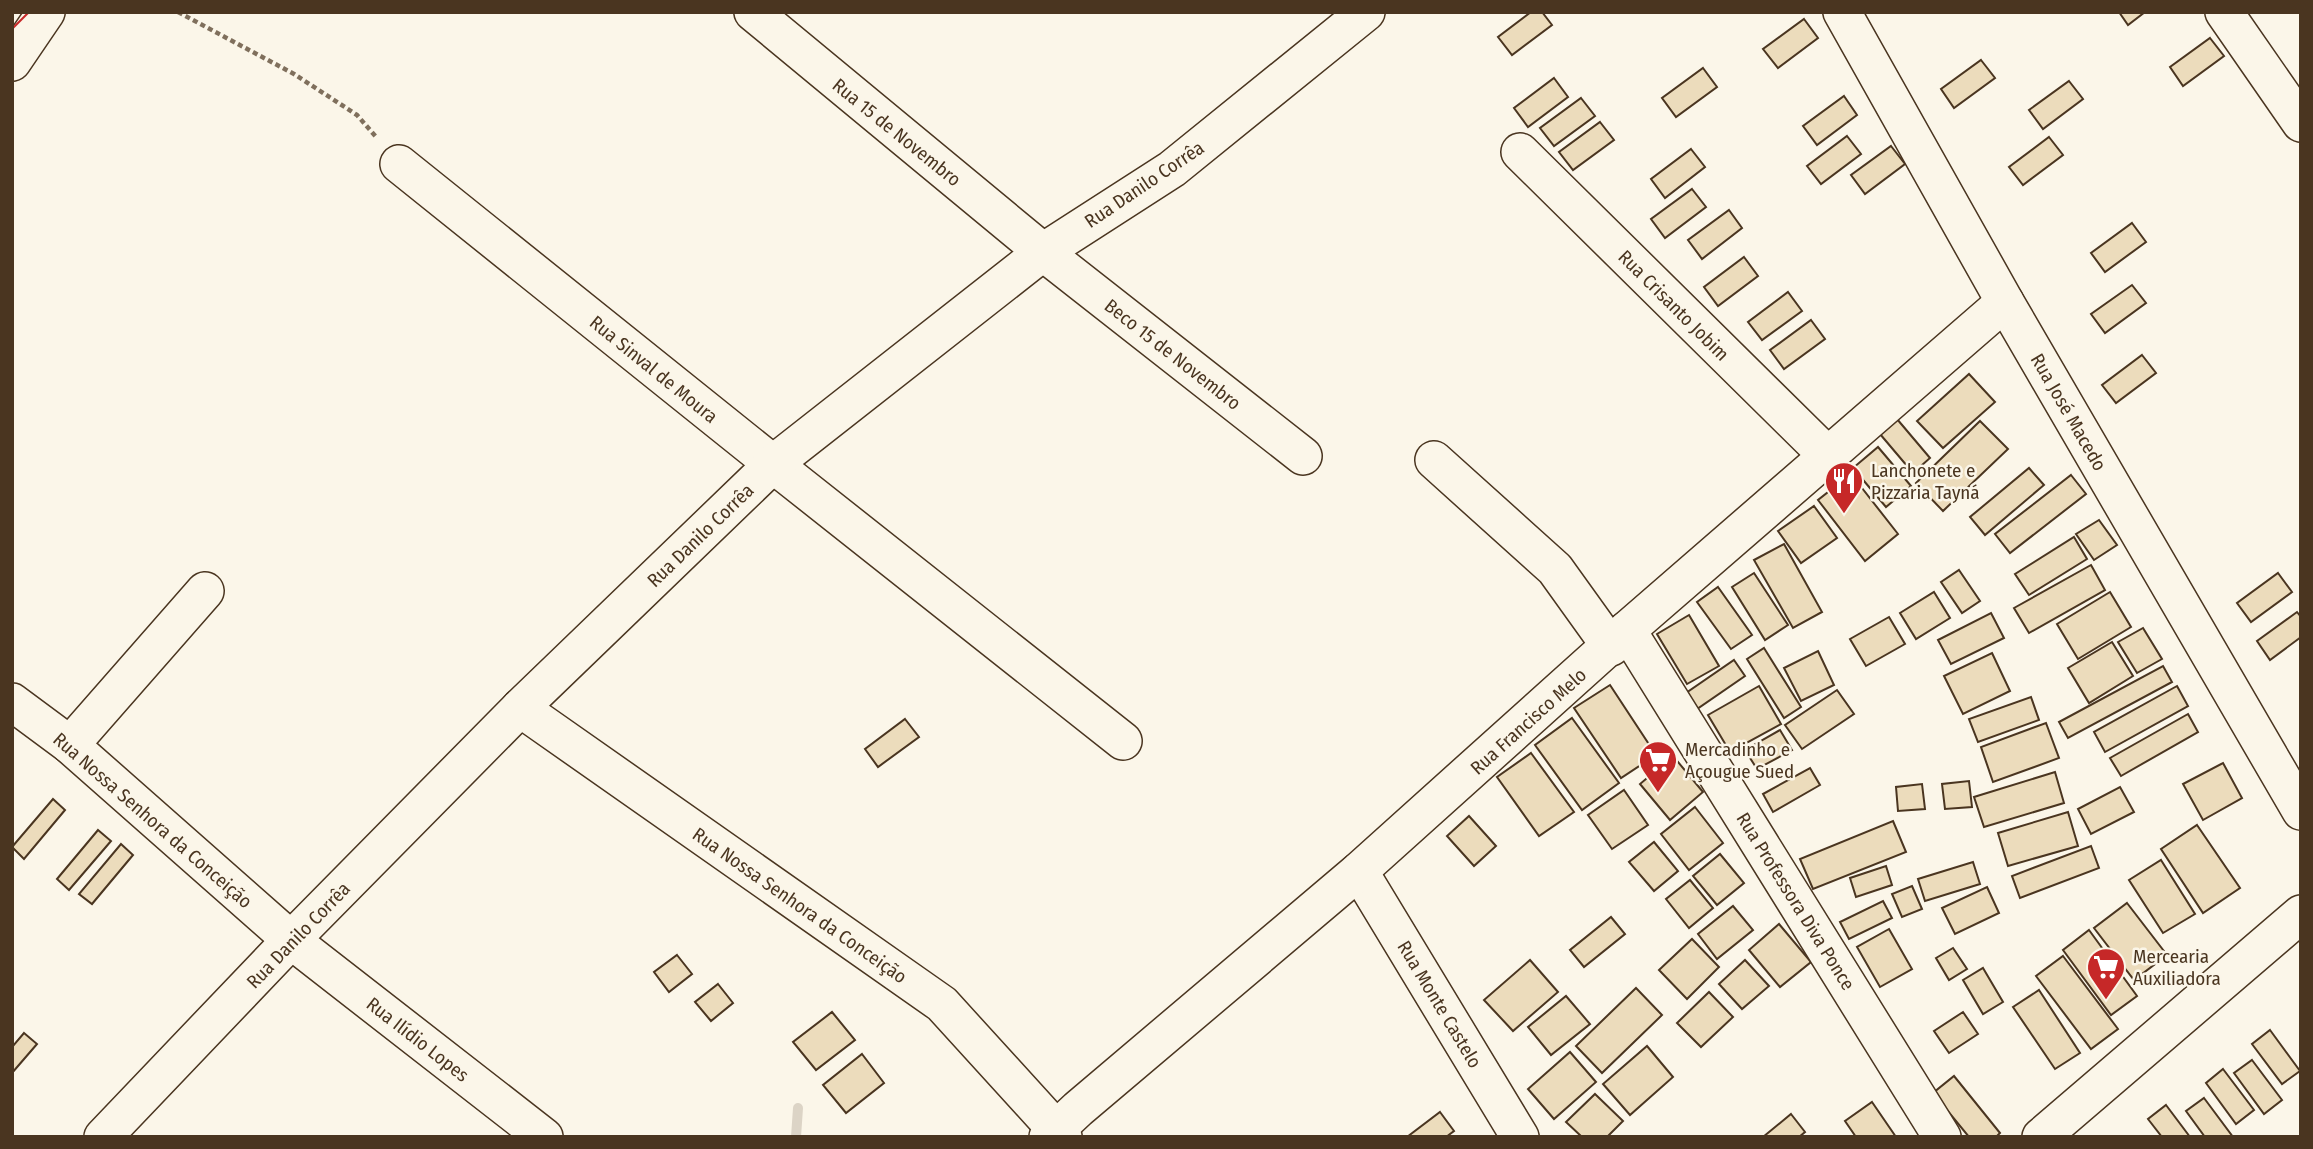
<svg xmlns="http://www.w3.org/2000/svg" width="2313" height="1149" viewBox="0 0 2313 1149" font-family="'Fira Sans Condensed',sans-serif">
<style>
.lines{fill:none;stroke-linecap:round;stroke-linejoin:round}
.stream{stroke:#dcd4c6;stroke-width:10}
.building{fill:#ecdcbc;stroke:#4a3520;stroke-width:2}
.minor-casing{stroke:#4a3520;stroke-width:40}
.path{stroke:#7f6f5c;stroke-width:4.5;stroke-dasharray:5 3.5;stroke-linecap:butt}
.minor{stroke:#fbf6e9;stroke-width:37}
.power{stroke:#c62828;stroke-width:2;stroke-dasharray:24 5 3.5 5;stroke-linecap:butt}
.labels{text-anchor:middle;stroke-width:5;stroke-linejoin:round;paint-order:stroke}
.street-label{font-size:19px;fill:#4a3520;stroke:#fbf6e9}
.poi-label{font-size:19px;fill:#4a3520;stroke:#fbf6e9;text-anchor:start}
</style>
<rect width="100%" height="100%" fill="#fbf6e9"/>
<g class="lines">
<!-- stream -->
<polyline class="stream" points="796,1137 798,1108"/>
</g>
<!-- building -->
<g class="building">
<polygon points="1531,12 1542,12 1552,25 1512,55 1498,37"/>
<polygon points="2119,12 2145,12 2128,25"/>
<polygon points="1804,19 1818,38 1778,68 1763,49"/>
<polygon points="2210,38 2224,56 2183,86 2170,67"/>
<polygon points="1981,60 1995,78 1954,108 1941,89"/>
<polygon points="1703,68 1717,87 1676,117 1662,98"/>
<polygon points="1554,78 1568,97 1528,127 1514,108"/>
<polygon points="2069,81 2083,99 2043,129 2029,110"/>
<polygon points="1844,96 1857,115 1817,145 1803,126"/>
<polygon points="1581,98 1595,116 1554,146 1540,128"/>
<polygon points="1600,122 1614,140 1573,170 1559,152"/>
<polygon points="1847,136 1861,154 1821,184 1807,166"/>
<polygon points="2049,137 2063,155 2023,185 2009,167"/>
<polygon points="1891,146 1905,164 1865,194 1851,175"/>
<polygon points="1691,149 1705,167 1665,198 1651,179"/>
<polygon points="1692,189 1706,207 1665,238 1651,219"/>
<polygon points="1729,210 1742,228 1702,259 1688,240"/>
<polygon points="2132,223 2146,242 2105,272 2091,253"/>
<polygon points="1744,257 1758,276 1718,306 1704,287"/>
<polygon points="2132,285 2146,303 2105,333 2091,314"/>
<polygon points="1788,292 1802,311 1762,340 1748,322"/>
<polygon points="1811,320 1825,339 1784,369 1770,350"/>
<polygon points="2142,355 2156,373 2116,403 2102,385"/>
<polygon points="1969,374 1995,402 1943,448 1917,421"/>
<polygon points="1897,419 1930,458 1913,473 1880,434"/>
<polygon points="1980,421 2008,449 1943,511 1916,483"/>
<polygon points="1878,447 1911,486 1886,507 1853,468"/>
<polygon points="2029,468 2044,485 1985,535 1970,517"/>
<polygon points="1851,474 1898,534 1865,561 1818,500"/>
<polygon points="2071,475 2086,494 2010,553 1995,534"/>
<polygon points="1814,506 1837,538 1801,563 1778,531"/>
<polygon points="2099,520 2117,545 2094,560 2076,534"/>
<polygon points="2074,537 2087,559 2029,595 2015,574"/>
<polygon points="1784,544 1822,612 1793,628 1754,560"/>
<polygon points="2091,565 2105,590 2029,633 2014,608"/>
<polygon points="1959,570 1980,601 1962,613 1941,582"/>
<polygon points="1754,573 1788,625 1765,640 1732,587"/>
<polygon points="2278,573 2292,592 2251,622 2237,603"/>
<polygon points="1718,587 1752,635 1731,649 1697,602"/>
<polygon points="1934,592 1950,618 1916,639 1900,613"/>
<polygon points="2110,592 2131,627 2078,659 2057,624"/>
<polygon points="2297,612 2301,617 2301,637 2270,660 2257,641"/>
<polygon points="1991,613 2004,638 1951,664 1938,640"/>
<polygon points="1689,615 1719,666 1687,684 1657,634"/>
<polygon points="1889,617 1905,644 1866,666 1850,639"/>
<polygon points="2143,628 2162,659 2137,673 2118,642"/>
<polygon points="2112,642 2133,676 2089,703 2068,668"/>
<polygon points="1764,648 1801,707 1784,718 1747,659"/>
<polygon points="1818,651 1834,685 1801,701 1784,668"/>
<polygon points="1992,653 2010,691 1963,714 1944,676"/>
<polygon points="1734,660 1745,676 1697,709 1686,693"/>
<polygon points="2163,666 2172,682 2068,738 2059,722"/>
<polygon points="1610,685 1656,755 1621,778 1574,708"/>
<polygon points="1759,686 1781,724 1730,752 1708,715"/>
<polygon points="2177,686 2188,706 2105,752 2094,732"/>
<polygon points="1837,690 1854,714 1802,749 1785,725"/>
<polygon points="2031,697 2039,720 1978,742 1969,719"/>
<polygon points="2188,714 2198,732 2121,776 2110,758"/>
<polygon points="1572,718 1619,783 1582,810 1535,745"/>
<polygon points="905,719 919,737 878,767 865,749"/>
<polygon points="2046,723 2059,758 1993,782 1981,747"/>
<polygon points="1780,730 1792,750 1757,769 1745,750"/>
<polygon points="1531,753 1574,812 1539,836 1497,777"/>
<polygon points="1673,756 1703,792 1670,820 1640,784"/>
<polygon points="2223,763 2242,798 2203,820 2183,784"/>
<polygon points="1810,768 1820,785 1773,812 1763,794"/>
<polygon points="2055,772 2064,803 1984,827 1974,797"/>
<polygon points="1969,781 1972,807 1945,809 1942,784"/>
<polygon points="1922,784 1925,809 1898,811 1896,787"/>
<polygon points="2120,787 2134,812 2091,834 2078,809"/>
<polygon points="1624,790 1648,825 1612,849 1588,815"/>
<polygon points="53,799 65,810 24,859 12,847"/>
<polygon points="1695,807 1723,843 1689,870 1661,834"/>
<polygon points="2068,812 2078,846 2008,866 1998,833"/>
<polygon points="1469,816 1496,846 1474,866 1447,836"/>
<polygon points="1893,821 1906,852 1813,889 1800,859"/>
<polygon points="2197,825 2240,888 2203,913 2161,849"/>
<polygon points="98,830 111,841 69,890 57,879"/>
<polygon points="1654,842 1678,871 1654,891 1629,862"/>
<polygon points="121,844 133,855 92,904 79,894"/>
<polygon points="2091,846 2099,868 2020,898 2012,876"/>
<polygon points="1720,854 1744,883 1717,905 1693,876"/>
<polygon points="2161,860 2195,914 2163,933 2129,880"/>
<polygon points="1973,862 1980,884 1925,901 1918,879"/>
<polygon points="1886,866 1892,885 1856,897 1850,878"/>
<polygon points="1690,880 1713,908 1689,928 1666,899"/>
<polygon points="1912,886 1922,909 1902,917 1892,894"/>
<polygon points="1987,887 1999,913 1955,934 1942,908"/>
<polygon points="1883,901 1892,918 1849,939 1840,922"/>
<polygon points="2127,903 2167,955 2134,980 2094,928"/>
<polygon points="1733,906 1753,930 1717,959 1698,934"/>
<polygon points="1611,917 1625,934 1584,967 1570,950"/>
<polygon points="1779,924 1811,962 1780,987 1749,950"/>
<polygon points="1889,929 1912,969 1880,987 1857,947"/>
<polygon points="2089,930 2137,996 2111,1015 2063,950"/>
<polygon points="1692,939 1719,967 1687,999 1659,970"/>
<polygon points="1953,948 1967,969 1949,980 1936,958"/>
<polygon points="677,955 692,974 669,992 654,972"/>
<polygon points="2063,956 2118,1029 2091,1049 2036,976"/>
<polygon points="1530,960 1558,992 1513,1031 1484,1000"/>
<polygon points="1745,960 1769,986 1742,1009 1719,984"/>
<polygon points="1983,968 2003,1002 1983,1014 1963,980"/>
<polygon points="718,984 733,1003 711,1021 695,1002"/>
<polygon points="1636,988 1662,1015 1602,1073 1576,1046"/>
<polygon points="2039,990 2080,1053 2055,1069 2013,1007"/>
<polygon points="1709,992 1733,1017 1701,1047 1677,1023"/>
<polygon points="1566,996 1590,1024 1551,1055 1528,1027"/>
<polygon points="832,1012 855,1040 816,1070 793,1042"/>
<polygon points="1963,1012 1978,1034 1949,1053 1934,1031"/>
<polygon points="2270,1030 2300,1071 2282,1084 2252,1044"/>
<polygon points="24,1033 37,1044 12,1073 12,1047"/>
<polygon points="1647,1046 1673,1077 1630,1115 1603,1084"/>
<polygon points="1570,1052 1596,1082 1554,1119 1528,1089"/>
<polygon points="862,1054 884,1083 846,1113 823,1085"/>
<polygon points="2252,1060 2282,1100 2264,1114 2234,1073"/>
<polygon points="2223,1069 2254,1110 2236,1124 2206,1083"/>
<polygon points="1954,1076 2000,1133 1996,1137 1969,1137 1933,1093"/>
<polygon points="1595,1094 1623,1121 1607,1137 1582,1137 1566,1122"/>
<polygon points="2204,1098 2233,1137 2205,1137 2186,1111"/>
<polygon points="1872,1102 1896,1137 1856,1137 1845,1121"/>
<polygon points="2166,1105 2190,1137 2162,1137 2148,1119"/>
<polygon points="1440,1112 1454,1131 1446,1137 1407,1137"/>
<polygon points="1791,1114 1805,1132 1799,1137 1763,1137"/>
</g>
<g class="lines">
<defs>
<g id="minor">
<polyline points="753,12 1043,252 1303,456"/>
<polyline points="1842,12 2005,302 2301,811"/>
<polyline points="2224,12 2301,123"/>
<polyline points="12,62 46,12"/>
<polyline points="1520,152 1829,457"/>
<polyline points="399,164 773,464 1123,741"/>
<polyline points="1434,460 1555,569 1611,647"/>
<polyline points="1627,630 1942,1137"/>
<polyline points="12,702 70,745 291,940 544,1137"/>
<polyline points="520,708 942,1004 1063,1137"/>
<polyline points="70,745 205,591"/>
<polyline points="1359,871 1520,1137"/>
<polyline points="103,1137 291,940 520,708 773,464 1043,252 1172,169 1366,12"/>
<polyline points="1048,1137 1078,1109 1359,871 1627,630 2005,302"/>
<polyline points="2041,1137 2301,914"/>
</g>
</defs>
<!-- minor casing -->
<use href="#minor" class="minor-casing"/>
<!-- path -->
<polyline class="path" points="178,12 294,74 357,115 377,138"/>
<!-- minor -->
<use href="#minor" class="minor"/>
<!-- power -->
<polyline class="power" points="12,29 29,12"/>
</g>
<!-- icons -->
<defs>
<symbol id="restaurant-pin" viewBox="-11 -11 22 30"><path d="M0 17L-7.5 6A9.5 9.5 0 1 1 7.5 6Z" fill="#c62828" stroke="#fbf6e9"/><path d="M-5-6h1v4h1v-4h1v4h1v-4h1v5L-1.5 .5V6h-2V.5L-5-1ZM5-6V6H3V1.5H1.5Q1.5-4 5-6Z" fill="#fff"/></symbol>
<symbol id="supermarket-pin" viewBox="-11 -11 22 30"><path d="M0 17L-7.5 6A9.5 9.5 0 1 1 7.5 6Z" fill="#c62828" stroke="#fbf6e9"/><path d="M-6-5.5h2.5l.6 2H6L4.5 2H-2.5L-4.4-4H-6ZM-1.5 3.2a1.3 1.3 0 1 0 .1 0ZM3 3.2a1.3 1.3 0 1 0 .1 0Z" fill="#fff"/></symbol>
</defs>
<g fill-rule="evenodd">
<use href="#restaurant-pin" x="1822" y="459" width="44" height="60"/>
<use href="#supermarket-pin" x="1636" y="738" width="44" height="60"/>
<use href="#supermarket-pin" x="2084" y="945" width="44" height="60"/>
</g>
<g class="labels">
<!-- street labels -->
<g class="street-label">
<text transform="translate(897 132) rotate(39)" y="7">Rua 15 de Novembro</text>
<text transform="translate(1144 184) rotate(-34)" y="7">Rua Danilo Corrêa</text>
<text transform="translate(1674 305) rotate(45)" y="7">Rua Crisanto Jobim</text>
<text transform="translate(1173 354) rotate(38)" y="7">Beco 15 de Novembro</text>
<text transform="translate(654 369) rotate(39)" y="7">Rua Sinval de Moura</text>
<text transform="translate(2069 412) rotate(60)" y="7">Rua José Macedo</text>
<text transform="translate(700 535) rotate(-44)" y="7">Rua Danilo Corrêa</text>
<text transform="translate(1528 721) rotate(-42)" y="7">Rua Francisco Melo</text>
<text transform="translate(153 820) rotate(41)" y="7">Rua Nossa Senhora da Conceição</text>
<text transform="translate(1796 901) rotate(58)" y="7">Rua Professora Diva Ponce</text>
<text transform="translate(800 905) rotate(35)" y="7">Rua Nossa Senhora da Conceição</text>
<text transform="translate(298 935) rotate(-46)" y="7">Rua Danilo Corrêa</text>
<text transform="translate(1440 1004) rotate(59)" y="7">Rua Monte Castelo</text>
<text transform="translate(418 1039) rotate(38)" y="7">Rua Ilídio Lopes</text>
</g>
<!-- poi labels -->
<g class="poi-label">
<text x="1871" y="477">Lanchonete e<tspan x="1871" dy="22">Pizzaria Tayná</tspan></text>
<text x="1685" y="756">Mercadinho e<tspan x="1685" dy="22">Açougue Sued</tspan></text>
<text x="2133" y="963">Mercearia<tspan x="2133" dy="22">Auxiliadora</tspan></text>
</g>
</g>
<!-- border -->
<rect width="2313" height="1149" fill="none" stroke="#4a3520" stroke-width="28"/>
</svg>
